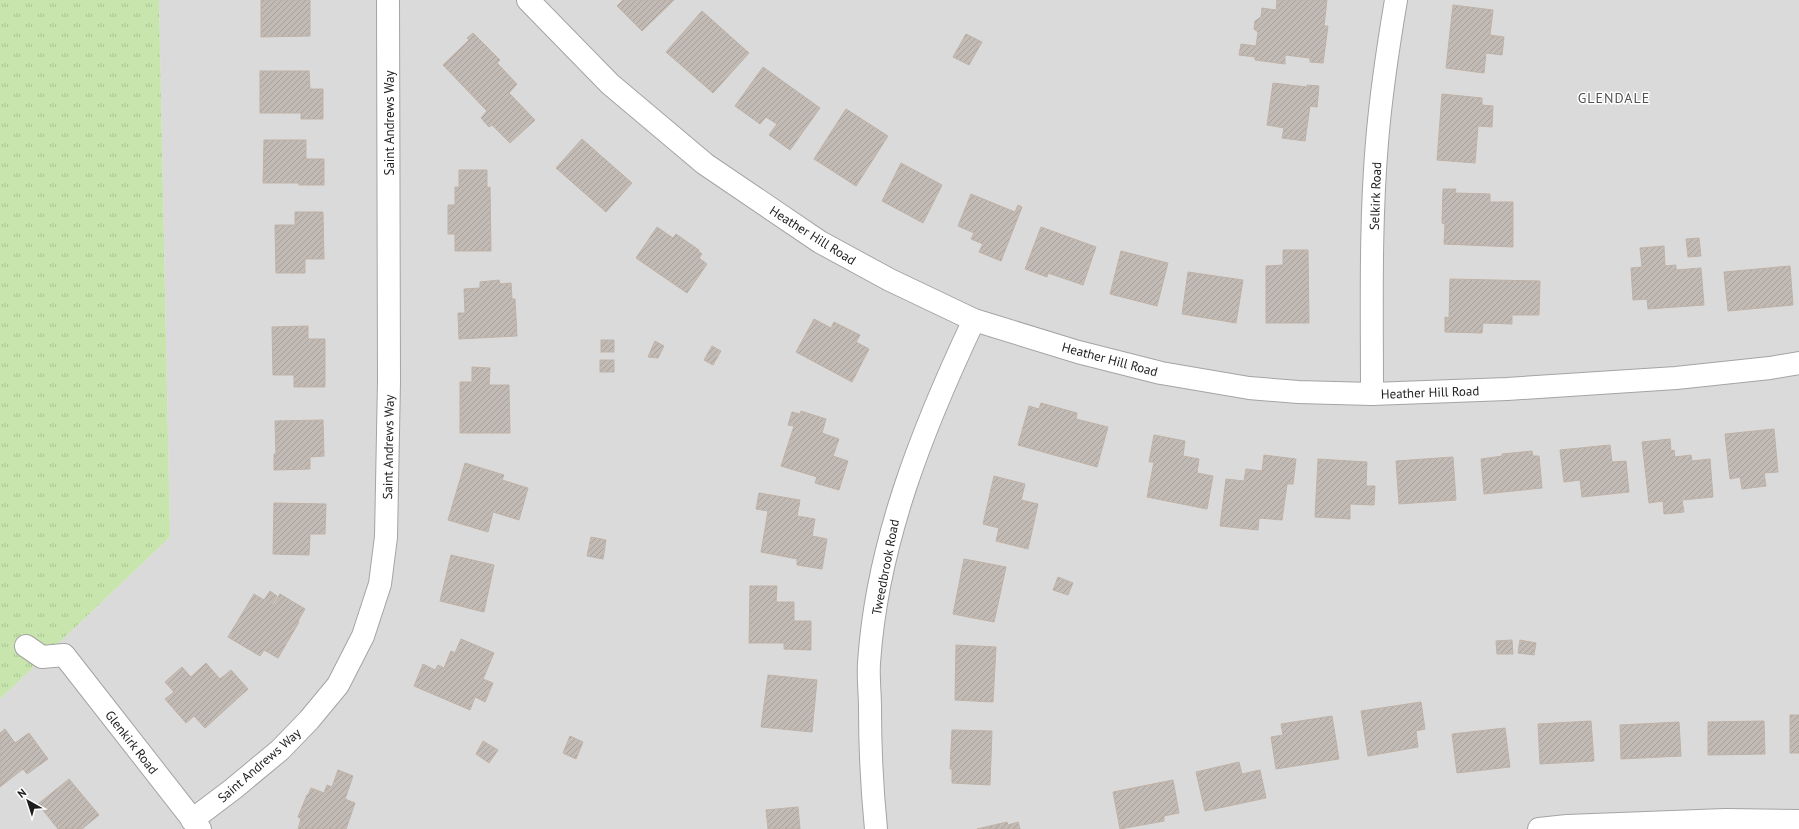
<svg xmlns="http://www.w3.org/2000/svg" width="1799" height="829" viewBox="0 0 1799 829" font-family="'PT Sans',sans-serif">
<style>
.residential{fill:#dbdada}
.grass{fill:url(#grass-tufts)}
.building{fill:url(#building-hatch);stroke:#bfb2a7}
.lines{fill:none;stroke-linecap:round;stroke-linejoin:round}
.minor-casing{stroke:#a4a4a4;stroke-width:24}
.minor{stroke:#fff;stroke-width:22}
.labels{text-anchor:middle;stroke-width:3;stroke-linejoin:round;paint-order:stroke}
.street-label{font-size:13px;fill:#1d1d1d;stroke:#fff}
.neighbourhood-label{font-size:14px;letter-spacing:1px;fill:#505050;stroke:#fff}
</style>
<defs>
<pattern id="grass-tufts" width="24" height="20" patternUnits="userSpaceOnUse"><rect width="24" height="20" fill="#c7e5ac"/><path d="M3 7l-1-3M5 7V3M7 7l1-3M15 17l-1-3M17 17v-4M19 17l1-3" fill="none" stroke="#aac494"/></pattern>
<pattern id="building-hatch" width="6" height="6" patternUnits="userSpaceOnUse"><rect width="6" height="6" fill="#c2bab4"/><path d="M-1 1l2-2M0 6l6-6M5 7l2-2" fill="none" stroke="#a69f9a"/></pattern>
</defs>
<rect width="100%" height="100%" fill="#eeebe4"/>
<!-- residential -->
<polygon class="residential" points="159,0 1799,0 1799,829 0,829 0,699 170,537"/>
<!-- grass -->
<polygon class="grass" points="0,0 159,0 170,537 0,699"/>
<!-- building -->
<g class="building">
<polygon points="261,0 310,0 310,36 261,37"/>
<polygon points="623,0 674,0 642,31 617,6"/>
<polygon points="1277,0 1327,0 1324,26 1328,26 1323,63 1310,62 1310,58 1285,55 1285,64 1255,60 1255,57 1239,55 1241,44 1256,46 1258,32 1254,29 1255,21 1261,17 1262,8 1276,10"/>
<polygon points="1453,5 1493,10 1490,35 1504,37 1502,55 1486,53 1484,73 1446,68"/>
<polygon points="702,11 749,53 713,93 666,52"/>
<polygon points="473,33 500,60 497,63 517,84 509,93 535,120 510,143 492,125 489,127 481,118 487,111 443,65 469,40 467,38"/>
<polygon points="966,34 982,42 969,65 953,57"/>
<polygon points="763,67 820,108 790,150 769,135 777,124 766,117 760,124 735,106"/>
<polygon points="260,71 309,71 310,89 323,89 323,119 301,119 301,113 260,113"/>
<polygon points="1273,83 1307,87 1307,85 1319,86 1317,107 1310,106 1305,141 1282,138 1284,128 1267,125"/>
<polygon points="1442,94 1482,98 1482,105 1493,106 1492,127 1478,126 1475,163 1437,160"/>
<polygon points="846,109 888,136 856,186 814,159"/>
<polygon points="582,139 632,183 606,212 556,168"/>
<polygon points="264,140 306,140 306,159 324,159 324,185 299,185 299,183 263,183"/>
<polygon points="901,163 942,185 923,223 882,201"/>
<polygon points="459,170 487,170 487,188 490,187 491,251 455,251 455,234 448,234 448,205 455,205 455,187 459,187"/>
<polygon points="1443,189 1456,189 1455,193 1490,194 1490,202 1513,202 1513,247 1444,244 1445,224 1442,223"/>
<polygon points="971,194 1015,212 1018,205 1022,207 1001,261 979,252 983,244 971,239 974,233 958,226"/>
<polygon points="295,212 323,212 324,259 305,259 305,273 276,273 275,225 295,225"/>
<polygon points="657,227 673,238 676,234 699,250 698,251 702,254 699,258 707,264 687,293 636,258"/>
<polygon points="1041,227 1096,247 1083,285 1048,273 1047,277 1025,269"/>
<polygon points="1699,238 1701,256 1688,257 1686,239"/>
<polygon points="1664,246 1665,266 1676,265 1676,270 1701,268 1704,305 1648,309 1647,299 1633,300 1631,268 1642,267 1640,248"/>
<polygon points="1283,250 1308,250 1309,323 1266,323 1266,266 1283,265"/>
<polygon points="1121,251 1168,263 1157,306 1110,294"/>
<polygon points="1790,266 1793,305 1728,311 1724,272"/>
<polygon points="1188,272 1243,280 1236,323 1182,314"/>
<polygon points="1450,279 1540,281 1539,315 1512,315 1512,324 1483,323 1482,333 1445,332 1445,317 1449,318"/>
<polygon points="499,280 500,284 511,283 512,299 515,299 517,336 459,339 458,313 465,313 464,289 480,288 480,282"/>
<polygon points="814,319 831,328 834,322 860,335 856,342 869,349 852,382 796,352"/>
<polygon points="308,326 308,339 325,339 325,387 294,387 294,375 273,375 272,327"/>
<rect x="601" y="340" width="13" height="12"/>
<polygon points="655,341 664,346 658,358 648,357"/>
<polygon points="712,346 721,351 713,365 704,360"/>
<rect x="600" y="360" width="14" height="12"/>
<polygon points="472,367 490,368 489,385 509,385 510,433 460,433 460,382 472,382"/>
<polygon points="1041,403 1077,413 1076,419 1108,427 1097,467 1018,445 1029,406 1039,409"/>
<polygon points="801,411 826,419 822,433 839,439 833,456 848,461 839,490 815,483 817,477 781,466 794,426 788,425 792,412 800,414"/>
<polygon points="323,420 324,456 310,457 310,469 274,470 274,454 276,454 275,421"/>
<polygon points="1774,429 1778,472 1764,473 1766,486 1742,489 1740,477 1730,479 1725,434"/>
<polygon points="1154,435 1185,441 1183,456 1199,459 1197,473 1213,476 1207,509 1147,497 1154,462 1149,462"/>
<polygon points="1670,439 1671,451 1674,450 1675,457 1691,455 1692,461 1710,459 1713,497 1682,500 1684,512 1664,514 1663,501 1649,503 1642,442"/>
<polygon points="1610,445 1612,462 1626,461 1629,492 1582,497 1580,480 1564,482 1560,450"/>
<polygon points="1532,451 1533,456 1539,456 1542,488 1484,494 1481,459 1502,456 1502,454"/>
<polygon points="1264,455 1296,459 1293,484 1287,484 1282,520 1259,518 1258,530 1220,526 1226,479 1244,481 1246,469 1262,471"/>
<polygon points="1453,457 1456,500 1399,504 1396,461"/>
<polygon points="1318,459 1367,462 1366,486 1375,486 1374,505 1350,504 1350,519 1315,517"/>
<polygon points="465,463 504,475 502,480 528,488 519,520 493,512 488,532 448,520"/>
<polygon points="994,476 1025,484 1021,500 1038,504 1028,549 996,541 999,528 983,524"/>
<polygon points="759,493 800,500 797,516 815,519 812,536 827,539 822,569 797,565 797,559 761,552 768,511 756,509"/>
<polygon points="274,503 326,504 325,534 310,534 309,555 273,554"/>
<polygon points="591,537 606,540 603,559 587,556"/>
<polygon points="451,555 494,565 484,612 440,601"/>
<polygon points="964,559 1006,567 994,622 953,614"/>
<polygon points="1058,577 1073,583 1068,595 1053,590"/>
<polygon points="750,586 777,586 776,602 794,602 794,621 811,621 811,650 784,649 784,643 749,643"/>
<polygon points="270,591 277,596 272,605 273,606 280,594 305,609 298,621 299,622 278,658 264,650 260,656 228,637 254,594 264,600"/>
<polygon points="461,639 494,653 483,679 493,683 485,702 475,697 470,710 414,686 423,664 435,670 438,665 444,668 451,651 455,653"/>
<polygon points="1512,640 1513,654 1497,654 1496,641"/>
<polygon points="1520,640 1536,643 1534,655 1518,653"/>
<polygon points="956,645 996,647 993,702 955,700"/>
<polygon points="206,663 220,679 231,670 248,689 205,728 194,716 186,723 165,699 174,692 165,682 182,667 191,677"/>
<polygon points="768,675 817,680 812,732 761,727"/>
<polygon points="1421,702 1425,729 1416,731 1418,747 1368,756 1361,711"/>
<rect x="1790" y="715" width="9" height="38"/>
<polygon points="1332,716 1339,759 1276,769 1271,737 1283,735 1281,724"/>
<polygon points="1591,721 1594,761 1540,764 1538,724"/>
<polygon points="1764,721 1765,754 1708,755 1708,722"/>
<polygon points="1679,722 1681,756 1621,759 1620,725"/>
<polygon points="1505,728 1510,767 1457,773 1452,734"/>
<polygon points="5,729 15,743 29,733 48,759 27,774 23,769 0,787 0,733"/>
<polygon points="952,730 992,731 990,785 952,783 952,769 950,769"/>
<polygon points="570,736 583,742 576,759 563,753"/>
<polygon points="483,741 498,750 489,763 476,754"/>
<polygon points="1239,762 1242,774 1260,770 1266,798 1205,811 1196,772"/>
<polygon points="338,770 353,776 345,799 355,803 346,829 298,829 301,819 298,817 307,795 308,795 311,788 324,793 327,785 332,787"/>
<polygon points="69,779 99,815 82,829 58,829 38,804"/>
<polygon points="1173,780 1179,813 1164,816 1164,821 1120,829 1113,792"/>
<polygon points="798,807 800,829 768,829 766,810"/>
<polygon points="1007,822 1008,825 1018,822 1020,829 977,829"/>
</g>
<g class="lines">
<defs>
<g id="minor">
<polyline points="528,0 610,84 705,164 820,242 890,280 974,320 1078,352 1161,373 1249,388 1298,392 1372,394 1507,389 1676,378 1770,368 1799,363"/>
<path d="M1372,394C1372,310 1370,225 1377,142C1381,94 1388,47 1396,0"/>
<polyline points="26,646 42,657 64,655 200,829"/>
<polyline points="192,820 233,789 280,750 309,720 338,685 363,636 380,584 386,537 389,381 388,0"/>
<path d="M876,829C872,789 870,749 870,708C870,693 868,677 869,663C877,542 923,428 974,320"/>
<polyline points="1539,829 1567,826 1725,820 1799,821"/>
</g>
</defs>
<!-- minor casing -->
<use href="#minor" class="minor-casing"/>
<!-- minor -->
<use href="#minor" class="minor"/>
</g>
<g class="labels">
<!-- street labels -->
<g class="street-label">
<text transform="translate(389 123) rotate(-90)" y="5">Saint Andrews Way</text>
<text transform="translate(1375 196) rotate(-88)" y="5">Selkirk Road</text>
<text transform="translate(813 235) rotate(32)" y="5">Heather Hill Road</text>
<text transform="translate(1110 359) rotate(15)" y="5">Heather Hill Road</text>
<text transform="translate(1430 392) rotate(-2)" y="5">Heather Hill Road</text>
<text transform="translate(388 447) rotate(-89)" y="5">Saint Andrews Way</text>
<text transform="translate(885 567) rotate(-79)" y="5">Tweedbrook Road</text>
<text transform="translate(132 742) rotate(52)" y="5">Glenkirk Road</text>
<text transform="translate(259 765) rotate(-41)" y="5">Saint Andrews Way</text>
</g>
<!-- neighbourhood labels -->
<g class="neighbourhood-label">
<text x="1614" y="103">GLENDALE</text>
</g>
</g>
<!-- north arrow -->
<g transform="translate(28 801) rotate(321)" stroke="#ffffff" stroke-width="3" paint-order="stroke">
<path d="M0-3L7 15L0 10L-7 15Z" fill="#1d1d1d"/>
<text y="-6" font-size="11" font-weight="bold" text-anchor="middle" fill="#1d1d1d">N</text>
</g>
</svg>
